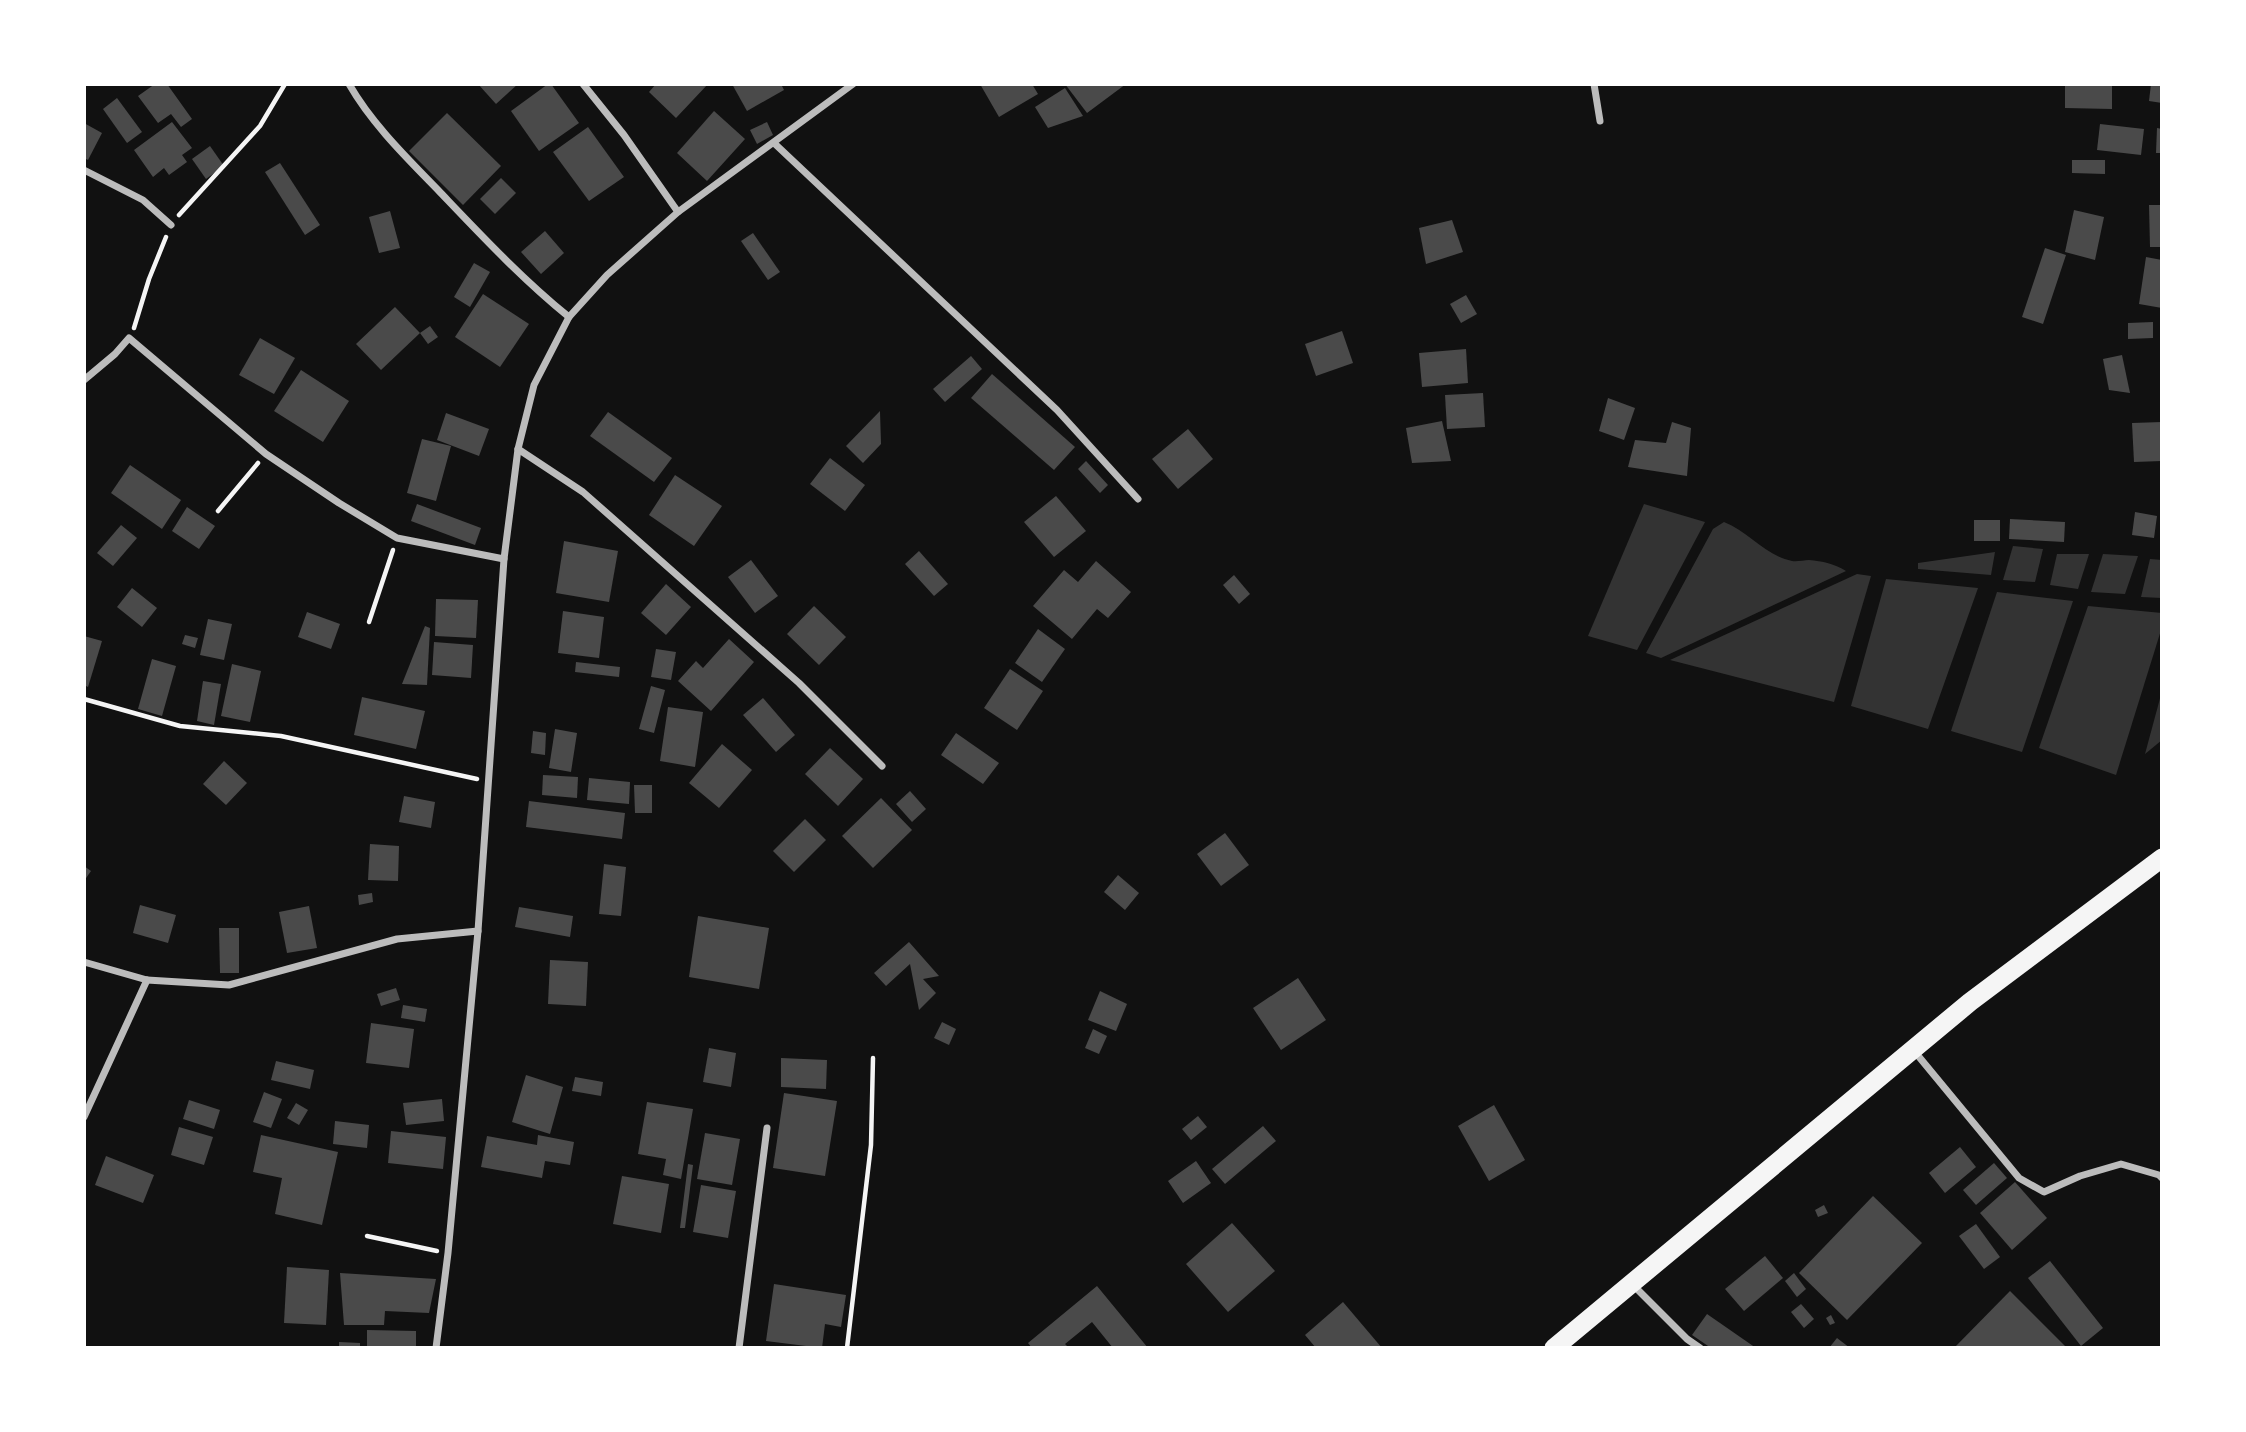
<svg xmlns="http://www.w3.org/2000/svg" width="2246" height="1432" viewBox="0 0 2246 1432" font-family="Karla,sans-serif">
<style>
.water{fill:#333}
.building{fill:#4a4a4a}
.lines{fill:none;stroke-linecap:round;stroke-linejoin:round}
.path{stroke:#f5f5f5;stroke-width:4.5}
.minor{stroke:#bcbcbc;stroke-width:7}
.trunk{stroke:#f5f5f5;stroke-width:19}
</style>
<rect width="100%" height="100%" fill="#111"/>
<!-- water -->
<g class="water">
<polygon points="1644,504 1705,522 1637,650 1588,636"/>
<path d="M1724,522C1749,532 1766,556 1792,561C1797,562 1804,560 1809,560C1822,561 1835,564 1846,571L1661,658L1646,653L1713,529Z"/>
<polygon points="2013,546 2043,549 2035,582 2003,580"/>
<polygon points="1995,552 1991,575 1918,569 1918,563"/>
<polygon points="2057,554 2089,554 2078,589 2050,585"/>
<polygon points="2103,554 2138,556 2125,594 2091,592"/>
<polygon points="2150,559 2162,560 2162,598 2141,597"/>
<polygon points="1857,574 1871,576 1834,702 1670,660"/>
<polygon points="1886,579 1978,588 1928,729 1851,706"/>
<polygon points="1997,592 2073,601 2022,752 1951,731"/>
<polygon points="2088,606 2162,613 2162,627 2116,775 2039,748"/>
<polygon points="2162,691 2162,740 2145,754"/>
</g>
<!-- building -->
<g class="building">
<polygon points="155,84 167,84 192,119 181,127 171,114 158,123 138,96"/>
<polygon points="478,84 518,84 496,104"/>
<polygon points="548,84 551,84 579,123 539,151 511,111"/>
<polygon points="656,84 708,84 676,118 649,92"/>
<polygon points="732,84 781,84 784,90 747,111"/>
<polygon points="980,84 1032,84 1038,94 999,117"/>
<polygon points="1065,84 1126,84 1087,113"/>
<polygon points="2065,84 2112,84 2112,109 2065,108"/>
<polygon points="2151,84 2162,84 2162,103 2149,101"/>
<polygon points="1065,88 1083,116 1048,128 1035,107"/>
<polygon points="117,98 142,132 127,143 103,109"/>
<polygon points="714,111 745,139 707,181 677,153"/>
<polygon points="447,113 501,166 463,205 409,151"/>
<polygon points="172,122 192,148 182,155 187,162 169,175 164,168 153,177 134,150"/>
<polygon points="767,122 773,135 757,144 750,130"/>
<polygon points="84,123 102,133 88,160 84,158"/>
<polygon points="2100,124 2144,129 2141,155 2097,150"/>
<polygon points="588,127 624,177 589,201 553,152"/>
<polygon points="2157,128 2162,129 2162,153 2156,153"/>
<polygon points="210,146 224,166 206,179 192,159"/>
<polygon points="2072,160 2105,160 2105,174 2072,173"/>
<polygon points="280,163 320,225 305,235 265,172"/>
<polygon points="501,178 516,193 495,214 480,199"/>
<polygon points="2149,205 2162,205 2162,247 2150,247"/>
<polygon points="2074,210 2104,217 2095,260 2065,252"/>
<polygon points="390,211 400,248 379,253 369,217"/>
<polygon points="1452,220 1463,252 1426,264 1419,228"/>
<polygon points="545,231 564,253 541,274 521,252"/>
<polygon points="753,233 780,272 768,280 741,241"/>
<polygon points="2045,248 2066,255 2043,324 2022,317"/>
<polygon points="2146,257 2162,260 2162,308 2139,304"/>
<polygon points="474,263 490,272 470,307 454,297"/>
<polygon points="483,294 529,324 500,367 455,337"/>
<polygon points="1466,295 1477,314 1461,323 1450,304"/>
<polygon points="395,307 420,333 381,370 356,344"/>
<polygon points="2153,322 2153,338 2128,339 2128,323"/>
<polygon points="430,326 438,337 428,344 420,333"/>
<polygon points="1342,331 1353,363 1316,376 1305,344"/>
<polygon points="260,338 295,358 274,394 239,375"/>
<polygon points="1466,349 1468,383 1422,387 1419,353"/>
<polygon points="2122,355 2130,393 2109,390 2103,359"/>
<polygon points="971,356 982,369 945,402 933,389"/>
<polygon points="301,370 349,401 323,442 274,411"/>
<polygon points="992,374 1075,447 1054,470 971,398"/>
<polygon points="1483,393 1485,427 1447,429 1445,395"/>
<polygon points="1608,398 1635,408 1624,440 1599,431"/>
<polygon points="880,411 881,444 863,463 846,446"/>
<polygon points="608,412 672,458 654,482 590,436"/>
<polygon points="446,413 489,429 479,456 437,440"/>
<polygon points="1442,421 1451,461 1412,463 1406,428"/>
<polygon points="1672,422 1691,428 1687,476 1628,467 1635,440 1666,443"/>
<polygon points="2162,422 2162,461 2134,462 2132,423"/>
<polygon points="1188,429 1213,459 1178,489 1152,459"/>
<polygon points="422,439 451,446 436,501 407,493"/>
<polygon points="830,458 865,485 845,511 810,484"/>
<polygon points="1086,461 1108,485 1100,493 1078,469"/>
<polygon points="130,465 181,500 162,529 111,493"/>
<polygon points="675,475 722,506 694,546 649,515"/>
<polygon points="1056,496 1086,531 1054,557 1024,522"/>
<polygon points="417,504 481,528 475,545 411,521"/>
<polygon points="187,507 215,526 199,549 172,531"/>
<polygon points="2135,512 2157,516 2154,538 2132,535"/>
<polygon points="2010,519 2065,522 2064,542 2009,539"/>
<rect x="1974" y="520" width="26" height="21"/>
<polygon points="121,525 137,538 113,566 97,553"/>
<polygon points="564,541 618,551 609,602 556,593"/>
<polygon points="919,551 948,584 934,596 905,564"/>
<polygon points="751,560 778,596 755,613 728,577"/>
<polygon points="1096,561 1131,592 1108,618 1097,609 1072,639 1033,606 1064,570 1078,582"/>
<polygon points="1234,575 1250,594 1239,604 1223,585"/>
<polygon points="666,584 691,607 666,635 641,613"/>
<polygon points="132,588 157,608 142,627 117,607"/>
<polygon points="436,599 478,600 476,638 435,636"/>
<polygon points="814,606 846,637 819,665 787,634"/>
<polygon points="563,611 604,617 599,658 558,653"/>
<polygon points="307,612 340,624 331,649 298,637"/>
<polygon points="208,619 232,624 224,660 200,655"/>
<polygon points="425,626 430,628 427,685 402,684"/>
<polygon points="1038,629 1065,649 1042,682 1015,663"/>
<polygon points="185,635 198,638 195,648 182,644"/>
<polygon points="84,636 102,641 88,687 84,685"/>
<polygon points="729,639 754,662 711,711 678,681 696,661 703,668"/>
<polygon points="434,642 473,645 471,678 432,675"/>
<polygon points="656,649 676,652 671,680 651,677"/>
<polygon points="152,659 176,666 162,716 138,709"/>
<polygon points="576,662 620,667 619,677 575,672"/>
<polygon points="232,664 261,671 250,722 221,716"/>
<polygon points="1010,669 1043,691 1017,730 984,708"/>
<polygon points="203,681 221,684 214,725 197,721"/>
<polygon points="651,686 665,690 654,733 639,729"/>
<polygon points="362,697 425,711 416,749 354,735"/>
<polygon points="763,698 795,735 776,752 743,715"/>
<polygon points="668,707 703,712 695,767 660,761"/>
<polygon points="555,729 577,733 571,772 549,768"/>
<polygon points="533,731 546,733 545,755 531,753"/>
<polygon points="956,733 999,763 983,784 941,755"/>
<polygon points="722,744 752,770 719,808 689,783"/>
<polygon points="830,748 863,779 838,806 805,774"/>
<polygon points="224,761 247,783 226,805 203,784"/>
<polygon points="543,775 578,777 577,798 542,795"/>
<polygon points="589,778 630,782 629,804 587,800"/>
<polygon points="634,785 652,785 652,813 635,813"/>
<polygon points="910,791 926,809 912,822 896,804"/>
<polygon points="404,796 435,802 431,828 399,822"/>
<polygon points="881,798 912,830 873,868 842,836"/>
<polygon points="529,801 625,813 622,839 526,827"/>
<polygon points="805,819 826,840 794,872 773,851"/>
<polygon points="1225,833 1249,865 1221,886 1197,854"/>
<polygon points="370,844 399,846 398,881 368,880"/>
<polygon points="604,864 626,867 621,916 599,914"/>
<polygon points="84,866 91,871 84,881"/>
<polygon points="1118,875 1139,893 1125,910 1104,892"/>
<polygon points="372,893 373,902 359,905 358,895"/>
<polygon points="140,905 176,915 168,943 133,933"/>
<polygon points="309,906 317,948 287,953 279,912"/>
<polygon points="519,907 573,916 570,937 515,927"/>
<polygon points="698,916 769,928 759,989 689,977"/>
<polygon points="219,928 239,928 239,973 220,973"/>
<polygon points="909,942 939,976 923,979 936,993 919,1010 910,964 886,986 874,973"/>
<polygon points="550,960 588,962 586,1006 548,1004"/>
<polygon points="1298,978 1326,1020 1281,1050 1253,1008"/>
<polygon points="396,988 400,1000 381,1006 377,994"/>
<polygon points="1100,991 1127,1004 1116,1031 1088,1020"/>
<polygon points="403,1005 427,1009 425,1022 401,1018"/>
<polygon points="942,1022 956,1029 949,1045 934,1038"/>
<polygon points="371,1023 414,1029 409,1068 366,1063"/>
<polygon points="1093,1029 1107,1036 1099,1054 1085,1048"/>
<polygon points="709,1048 736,1053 731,1087 703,1082"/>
<polygon points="781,1058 827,1060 826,1089 781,1087"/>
<polygon points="276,1061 314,1070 310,1089 271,1080"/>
<polygon points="526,1075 563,1087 550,1134 512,1122"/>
<polygon points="575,1077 603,1082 601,1096 572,1091"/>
<polygon points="264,1092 282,1099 271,1128 253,1122"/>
<polygon points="784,1093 837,1101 825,1176 773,1168"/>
<polygon points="442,1099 444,1121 406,1125 403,1103"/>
<polygon points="189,1100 220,1110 214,1129 183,1119"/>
<polygon points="647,1102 693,1109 681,1179 663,1175 666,1159 638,1154"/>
<polygon points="296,1103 308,1110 299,1125 287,1118"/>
<polygon points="1494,1105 1525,1160 1489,1181 1458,1126"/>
<polygon points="1198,1116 1207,1127 1191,1140 1182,1129"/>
<polygon points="335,1121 369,1125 367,1148 333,1144"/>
<polygon points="1263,1126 1276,1141 1225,1184 1212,1169"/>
<polygon points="179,1127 213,1137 204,1165 171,1155"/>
<polygon points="391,1131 446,1137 443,1169 388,1163"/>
<polygon points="705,1133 740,1139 732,1185 697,1179"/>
<polygon points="261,1135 338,1152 322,1225 275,1214 282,1178 253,1172"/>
<polygon points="538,1135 574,1142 570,1165 545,1161 542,1178 481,1167 487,1136 537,1145"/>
<polygon points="1960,1147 1976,1167 1945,1193 1929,1173"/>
<polygon points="106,1156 154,1175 143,1203 95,1185"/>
<polygon points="1196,1161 1211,1183 1183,1203 1168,1181"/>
<polygon points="1994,1163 2007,1178 1976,1205 1963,1190"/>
<polygon points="688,1164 693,1165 685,1228 680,1228"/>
<polygon points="622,1176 669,1184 661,1233 613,1224"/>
<polygon points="2015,1182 2047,1218 2012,1250 1980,1213"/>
<polygon points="701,1185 736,1191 728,1238 693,1232"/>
<polygon points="1873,1196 1922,1243 1847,1320 1799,1273"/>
<polygon points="1824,1205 1828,1213 1818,1217 1815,1210"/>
<polygon points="1232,1223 1275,1271 1228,1312 1186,1264"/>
<polygon points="1976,1224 2000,1257 1984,1269 1959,1236"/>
<polygon points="1765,1256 1783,1278 1744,1311 1725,1289"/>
<polygon points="2050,1261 2103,1328 2081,1346 2028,1278"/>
<polygon points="287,1267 329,1270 326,1325 284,1323"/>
<polygon points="340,1273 436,1279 429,1313 385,1311 384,1325 344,1325"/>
<polygon points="1794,1273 1806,1289 1797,1297 1785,1281"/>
<polygon points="774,1284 846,1295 841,1327 825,1324 822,1348 766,1341"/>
<polygon points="1097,1286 1148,1348 1113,1348 1092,1322 1065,1344 1069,1348 1032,1348 1028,1343"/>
<polygon points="2010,1291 2067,1348 1954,1348"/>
<polygon points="1343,1302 1382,1348 1316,1348 1305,1335"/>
<polygon points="1801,1304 1814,1319 1804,1328 1791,1312"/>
<polygon points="1707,1314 1756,1348 1711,1348 1692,1335"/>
<polygon points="1831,1315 1835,1323 1830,1325 1826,1318"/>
<polygon points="367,1330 416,1331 416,1347 367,1346"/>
<polygon points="1837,1338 1850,1348 1829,1348"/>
<polygon points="339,1342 360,1343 360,1348 339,1348"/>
</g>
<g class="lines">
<!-- path -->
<g class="path">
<polyline points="179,215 260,126 285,84"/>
<polyline points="134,328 149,279 166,237"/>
<polyline points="218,511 258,463"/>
<polyline points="369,622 393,550"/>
<polyline points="84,699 180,726 281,736 477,779"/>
<polyline points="367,1236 437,1251"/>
<polyline points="847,1348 871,1145 873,1058"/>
</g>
<!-- minor -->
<g class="minor">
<path d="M349,84C372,124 406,157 438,190C480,234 521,278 569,317"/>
<polyline points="583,84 624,135 678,212"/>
<polyline points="1594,84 1600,121"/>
<polyline points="774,143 1057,410 1138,499"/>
<polyline points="84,170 143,200 171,225"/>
<polyline points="84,380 115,354 129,338 266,454 339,503 397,538 504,559"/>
<polyline points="518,449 583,492 799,683 882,766"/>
<polyline points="84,962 147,980 229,985 397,939 478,931"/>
<polyline points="1915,1052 2019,1178 2044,1192 2080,1176 2121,1164 2159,1175 2162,1178"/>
<polyline points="84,1117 147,980"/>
<polyline points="1632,1284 1687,1339 1700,1348"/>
<polyline points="436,1348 448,1253 478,931 504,559 518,449 534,385 569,317 607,275 678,212 853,84"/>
<polyline points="739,1348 767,1128"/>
</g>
<!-- trunk -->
<polyline class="trunk" points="1554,1348 1970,1002 2162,858"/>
</g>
<!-- border -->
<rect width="2246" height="1432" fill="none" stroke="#ffffff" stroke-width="172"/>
</svg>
